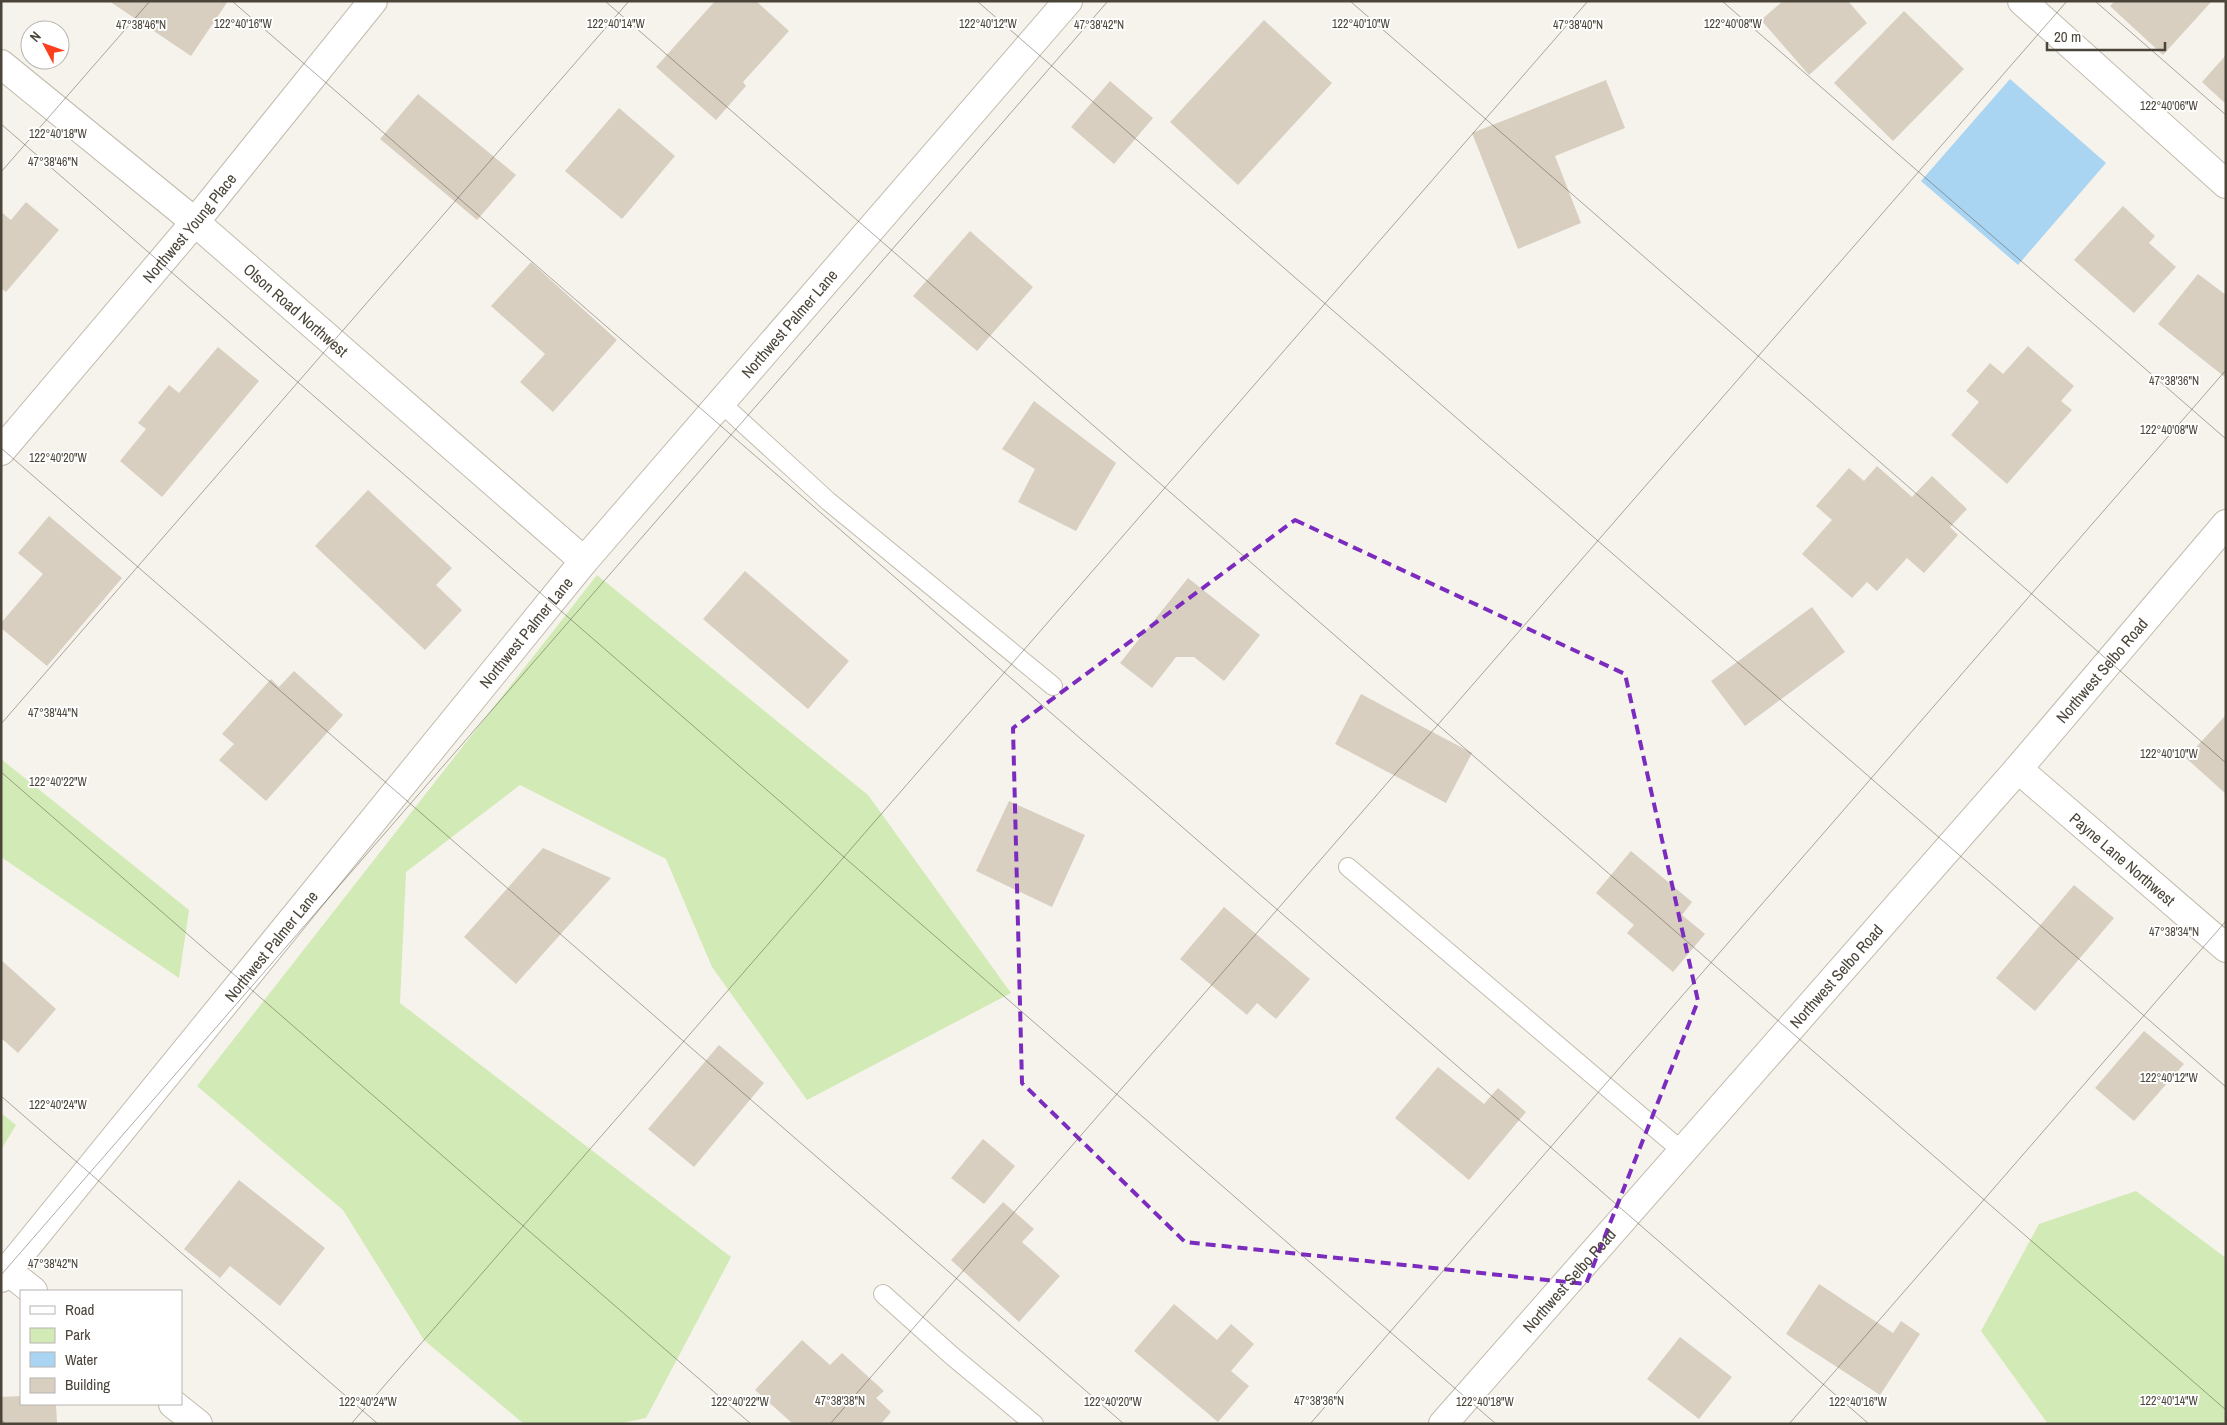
<svg xmlns="http://www.w3.org/2000/svg" width="2227" height="1425" viewBox="0 0 2227 1425" font-family="'Archivo Narrow',sans-serif">
<style>
.green{fill:#d2eab5}
.water{fill:#a9d4f2}
.building{fill:#d8cfc1}
.lines{fill:none;stroke-linecap:round;stroke-linejoin:round}
.lane-casing{stroke:#c2bbae;stroke-width:20}
.street-casing{stroke:#c2bbae;stroke-width:30}
.lane{stroke:#fff;stroke-width:18}
.street{stroke:#fff;stroke-width:28}
.marked{fill:none;stroke:#7b2cbf;stroke-width:4;stroke-dasharray:10 6;stroke-linejoin:round}
.ticks{fill:none;stroke:#4b4439;stroke-width:1;stroke-opacity:0.45}
.labels{text-anchor:middle;stroke-width:4;stroke-linejoin:round;paint-order:stroke}
.street-label{font-size:16px;fill:#4b4439;stroke:#fff}
.ticks-label{font-size:12px;text-anchor:middle;fill:#4b4439;stroke:#fff;stroke-width:4;stroke-linejoin:round;paint-order:stroke}
</style>
<rect width="100%" height="100%" fill="#f6f3ec"/>
<!-- green -->
<g class="green">
<polygon points="597,575 868,795 1011,993 807,1100 712,967 666,859 520,785 406,872 400,1003 731,1257 646,1418 617,1424 524,1424 424,1340 343,1210 197,1086"/>
<polygon points="1,759 189,910 179,978 1,857"/>
<polygon points="1,1113 16,1125 1,1150"/>
<polygon points="2136,1191 2226,1258 2226,1424 2048,1424 1981,1331 2039,1224"/>
</g>
<!-- water -->
<polygon class="water" points="2010,79 2106,163 2018,265 1921,181"/>
<!-- building -->
<g class="building">
<polygon points="109,1 228,1 191,56"/>
<polygon points="715,1 756,1 789,31 743,82 746,86 716,120 656,67"/>
<polygon points="1783,1 1848,1 1867,23 1809,75 1761,20"/>
<polygon points="2115,1 2212,1 2163,55 2110,6"/>
<polygon points="1904,11 1964,69 1893,141 1834,83"/>
<polygon points="1264,20 1332,83 1238,185 1170,122"/>
<polygon points="2226,55 2226,104 2202,82"/>
<polygon points="1606,80 1625,128 1555,156 1581,223 1518,249 1472,133"/>
<polygon points="1110,81 1153,118 1114,164 1071,127"/>
<polygon points="418,94 516,175 477,220 380,139"/>
<polygon points="619,108 675,156 622,219 565,171"/>
<polygon points="26,202 59,230 6,292 1,288 1,212 11,220"/>
<polygon points="2123,206 2155,236 2149,243 2176,267 2134,313 2074,260"/>
<polygon points="970,231 1033,287 977,351 913,296"/>
<polygon points="531,262 617,340 553,412 520,382 545,354 491,306"/>
<polygon points="2198,274 2226,295 2226,378 2158,324"/>
<polygon points="2028,346 2074,386 2061,401 2072,410 2007,484 1951,435 1979,402 1966,391 1990,363 2003,374"/>
<polygon points="218,347 259,381 162,497 120,461 146,429 138,423 169,385 179,393"/>
<polygon points="1034,401 1116,463 1076,531 1018,502 1035,469 1002,449"/>
<polygon points="1877,466 1912,497 1932,476 1967,509 1950,527 1958,535 1924,573 1907,558 1877,591 1867,582 1852,598 1802,554 1832,520 1816,506 1849,468 1864,481"/>
<polygon points="368,490 452,568 436,585 462,610 425,650 315,546"/>
<polygon points="49,516 122,578 47,666 1,628 1,623 43,574 18,553"/>
<polygon points="745,571 849,661 808,709 703,619"/>
<polygon points="1188,578 1260,635 1224,681 1194,657 1176,657 1152,688 1120,663"/>
<polygon points="1812,607 1845,652 1745,726 1711,681"/>
<polygon points="294,671 343,715 266,801 219,760 234,744 222,734 271,679 279,687"/>
<polygon points="1361,694 1472,753 1446,803 1335,744"/>
<polygon points="2226,715 2226,794 2186,758"/>
<polygon points="1009,801 1085,835 1052,907 976,871"/>
<polygon points="543,848 611,878 516,984 464,937"/>
<polygon points="1631,851 1692,902 1682,915 1705,934 1673,972 1627,933 1634,925 1596,893"/>
<polygon points="2074,885 2114,918 2035,1011 1996,978"/>
<polygon points="1224,907 1310,979 1276,1019 1257,1003 1247,1015 1180,959"/>
<polygon points="1,960 56,1009 18,1053 1,1038"/>
<polygon points="2144,1031 2184,1064 2134,1121 2095,1088"/>
<polygon points="719,1045 764,1083 694,1167 648,1129"/>
<polygon points="1438,1067 1484,1104 1498,1088 1526,1112 1469,1180 1395,1118"/>
<polygon points="983,1139 1015,1166 984,1204 951,1178"/>
<polygon points="239,1180 325,1248 280,1306 230,1266 220,1278 184,1249"/>
<polygon points="1003,1202 1034,1229 1022,1242 1060,1276 1019,1322 951,1260"/>
<polygon points="1819,1284 1893,1333 1901,1321 1920,1334 1880,1395 1786,1334"/>
<polygon points="1174,1304 1217,1340 1231,1324 1254,1344 1231,1371 1249,1386 1218,1422 1134,1351"/>
<polygon points="1680,1337 1732,1377 1699,1419 1647,1379"/>
<polygon points="802,1340 830,1365 842,1353 884,1391 876,1398 891,1412 881,1424 793,1424 755,1390"/>
<polygon points="21,1396 21,1404 56,1404 57,1424 1,1424 1,1397"/>
</g>
<g class="lines">
<defs>
<g id="lane">
<polyline points="721,403 828,501 1053,686"/>
<polyline points="1348,867 1682,1151"/>
<polyline points="883,1294 951,1355 1034,1424"/>
</g>
<g id="street">
<polyline points="2022,1 2226,184"/>
<path id="s1" d="M1,64L195,222L584,561"/>
<path id="s2" d="M1,451L195,222L373,1"/>
<path id="s3" d="M2018,769L2226,948"/>
<polyline points="8,1271 33,1291"/>
<path id="s4" d="M1,1278L584,561L1068,1"/>
<polyline points="173,1404 198,1424"/>
<path id="s5" d="M1443,1424L2018,769L2226,524"/>
</g>
</defs>
<!-- lane casing -->
<use href="#lane" class="lane-casing"/>
<!-- street casing -->
<use href="#street" class="street-casing"/>
<!-- lane -->
<use href="#lane" class="lane"/>
<!-- street -->
<use href="#street" class="street"/>
</g>
<!-- marked area -->
<path class="marked" d="M1295,520L1625,674L1698,1001L1586,1284L1185,1242L1022,1083L1013,728Z"/>
<!-- ticks -->
<path class="ticks" d="M232,1L1869,1424M605,1L2226,1410M977,1L2226,1087M1350,1L2226,763M1722,1L2226,439M2095,1L2226,115M1,124L1496,1424M1,172L150,1M1,448L1124,1424M1,724L629,1M1,772L751,1424M1,1096L378,1424M1,1275L1108,1M1,1420L6,1424M351,1424L1588,1M830,1424L2067,1M1310,1424L2226,370M1789,1424L2226,921"/>
<g class="labels">
<!-- street labels -->
<g class="street-label">
<text dy="6" stroke="none"><textPath href="#s2" startOffset="292">Northwest Young Place</textPath></text>
<text dy="6" stroke="none"><textPath href="#s1" startOffset="384">Olson Road Northwest</textPath></text>
<text dy="6" stroke="none"><textPath href="#s4" startOffset="1238">Northwest Palmer Lane</textPath></text>
<text dy="6" stroke="none"><textPath href="#s4" startOffset="832">Northwest Palmer Lane</textPath></text>
<text dy="6" stroke="none"><textPath href="#s5" startOffset="1001">Northwest Selbo Road</textPath></text>
<text dy="6" stroke="none"><textPath href="#s3" startOffset="138">Payne Lane Northwest</textPath></text>
<text dy="6" stroke="none"><textPath href="#s4" startOffset="428">Northwest Palmer Lane</textPath></text>
<text dy="6" stroke="none"><textPath href="#s5" startOffset="596">Northwest Selbo Road</textPath></text>
<text dy="6" stroke="none"><textPath href="#s5" startOffset="191">Northwest Selbo Road</textPath></text>
</g>
</g>
<g class="ticks-label">
<text x="243" y="28">122°40'16"W</text>
<text x="616" y="28">122°40'14"W</text>
<text x="988" y="28">122°40'12"W</text>
<text x="1361" y="28">122°40'10"W</text>
<text x="1733" y="28">122°40'08"W</text>
<text x="141" y="29">47°38'46"N</text>
<text x="1099" y="29">47°38'42"N</text>
<text x="1578" y="29">47°38'40"N</text>
<text x="2169" y="110">122°40'06"W</text>
<text x="58" y="138">122°40'18"W</text>
<text x="53" y="166">47°38'46"N</text>
<text x="2174" y="385">47°38'36"N</text>
<text x="2169" y="434">122°40'08"W</text>
<text x="58" y="462">122°40'20"W</text>
<text x="53" y="717">47°38'44"N</text>
<text x="2169" y="758">122°40'10"W</text>
<text x="58" y="786">122°40'22"W</text>
<text x="2174" y="936">47°38'34"N</text>
<text x="2169" y="1082">122°40'12"W</text>
<text x="58" y="1109">122°40'24"W</text>
<text x="53" y="1268">47°38'42"N</text>
<text x="840" y="1405">47°38'38"N</text>
<text x="1319" y="1405">47°38'36"N</text>
<text x="2169" y="1405">122°40'14"W</text>
<text x="368" y="1406">122°40'24"W</text>
<text x="740" y="1406">122°40'22"W</text>
<text x="1113" y="1406">122°40'20"W</text>
<text x="1485" y="1406">122°40'18"W</text>
<text x="1858" y="1406">122°40'16"W</text>
</g>
<!-- border -->
<rect width="2227" height="1425" fill="none" stroke="#4b4439" stroke-width="5"/>
<!-- legend -->
<rect x="20" y="1290" width="162" height="115" fill="#ffffff" stroke="#b7b4b0"/>
<rect x="30" y="1306" width="25" height="8" fill="#ffffff" stroke="#b7b4b0"/>
<text x="65" y="1315" font-size="15" fill="#4b4439">Road</text>
<rect x="30" y="1328" width="25" height="15" fill="#d2eab5" stroke="#b7b4b0"/>
<text x="65" y="1340" font-size="15" fill="#4b4439">Park</text>
<rect x="30" y="1352" width="25" height="15" fill="#a9d4f2" stroke="#b7b4b0"/>
<text x="65" y="1365" font-size="15" fill="#4b4439">Water</text>
<rect x="30" y="1378" width="25" height="15" fill="#d8cfc1" stroke="#b7b4b0"/>
<text x="65" y="1390" font-size="15" fill="#4b4439">Building</text>
<!-- north arrow -->
<g transform="translate(45 45) rotate(311)"><circle r="24" fill="#ffffff" stroke="#b7b4b0"/>
<path d="M0-4L9 19L0 12L-9 19Z" fill="#fc3f1d"/>
<text y="-8" font-size="14" font-weight="bold" text-anchor="middle" fill="#4b4439">N</text>
</g>
<!-- scale -->
<path d="M2047 42v8h118v-8" fill="none" stroke="#4b4439" stroke-width="2.5"/>
<text x="2054" y="42" font-size="15" fill="#4b4439" stroke="#ffffff" stroke-width="4" paint-order="stroke">20 m</text>
</svg>
